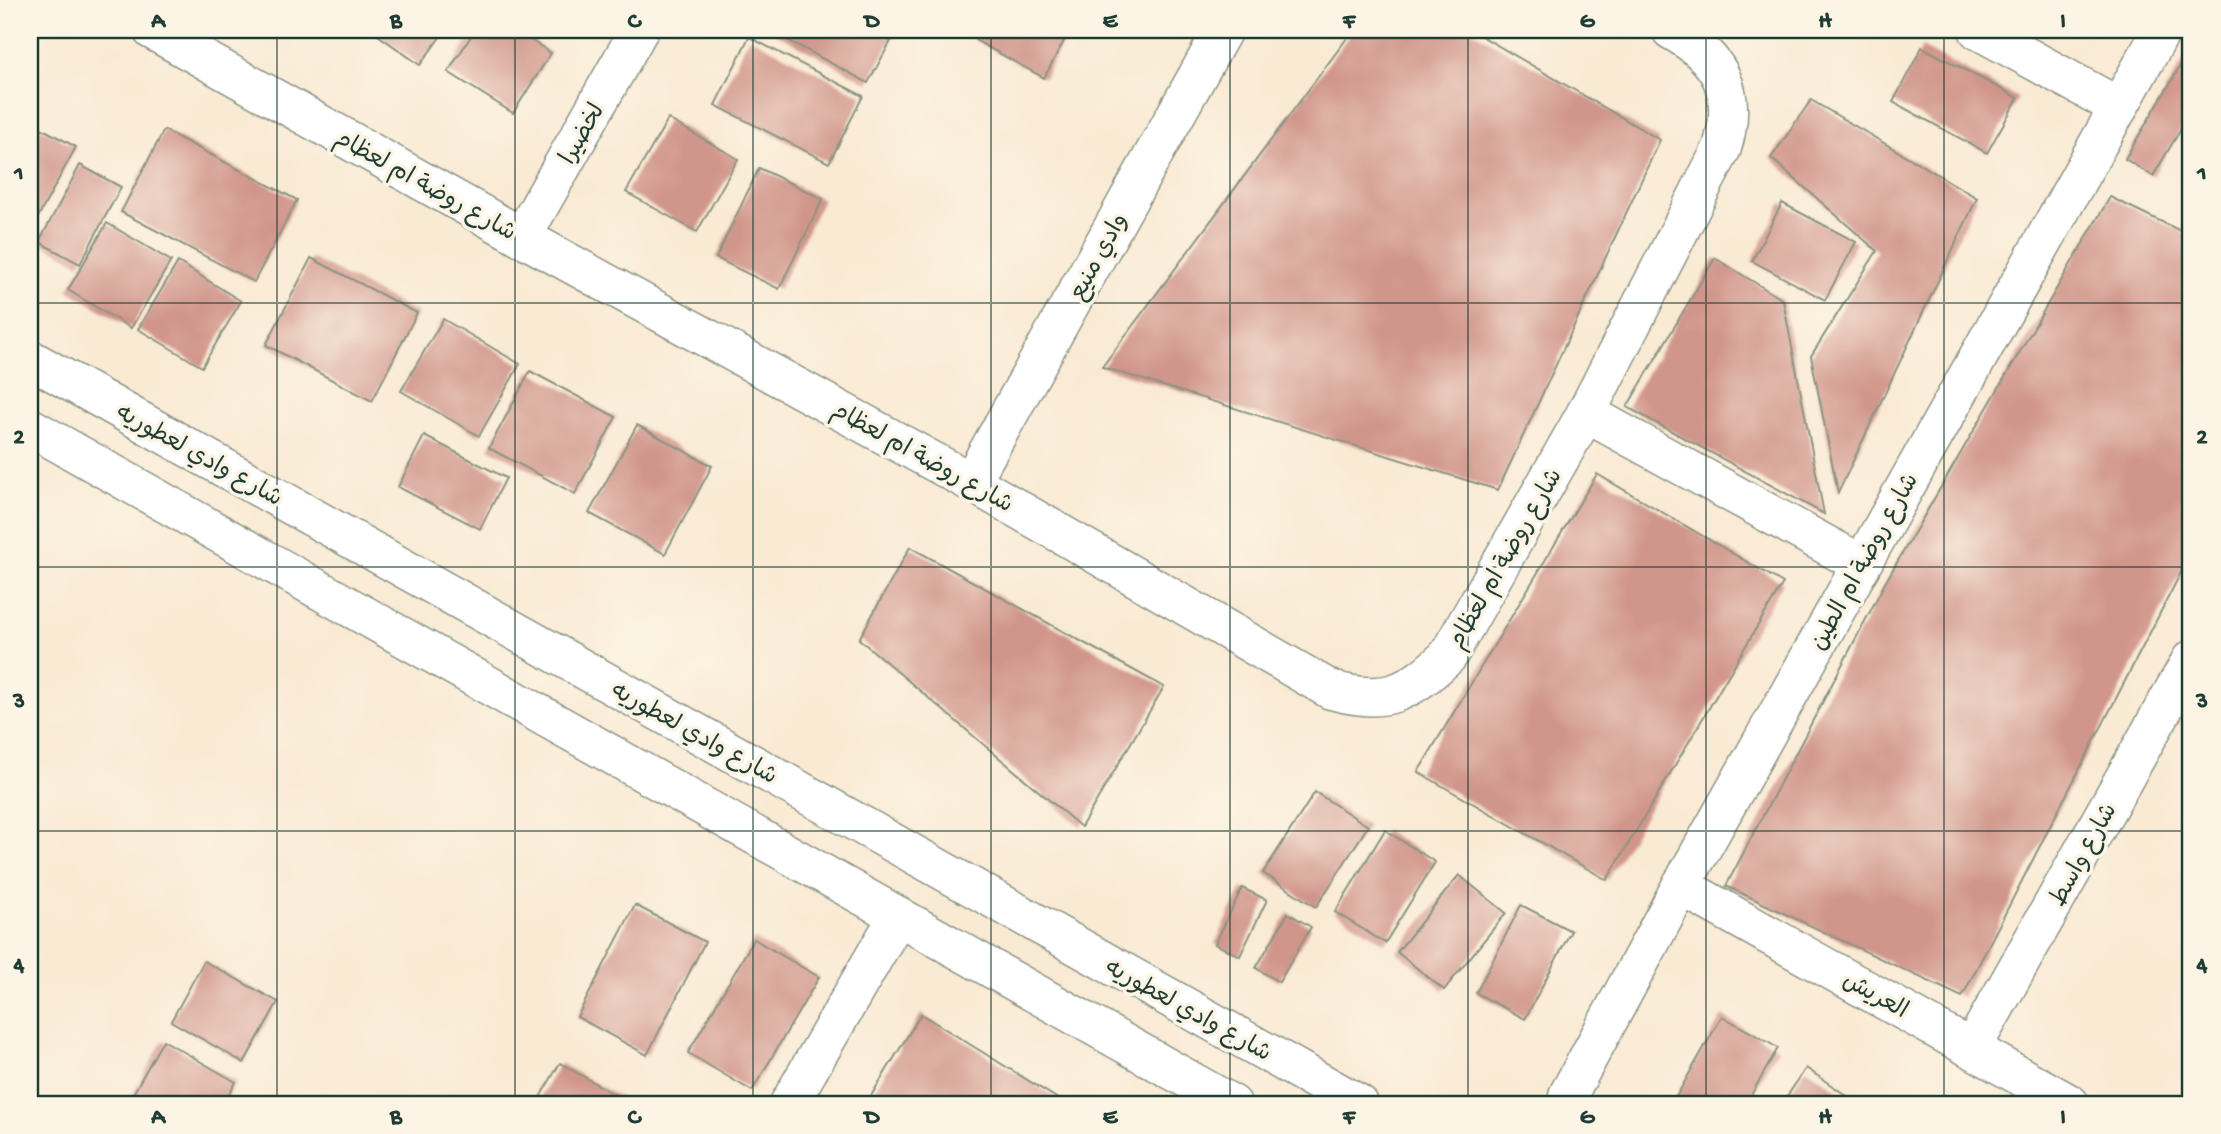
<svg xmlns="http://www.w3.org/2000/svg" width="2221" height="1134" viewBox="0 0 2221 1134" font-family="'Gochi Hand','Playpen Sans Arabic',sans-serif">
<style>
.building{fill:#d1968b}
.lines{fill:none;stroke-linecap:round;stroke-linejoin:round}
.minor-casing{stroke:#8c9484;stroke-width:41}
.minor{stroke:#fff;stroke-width:38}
.grid{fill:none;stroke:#1f3d34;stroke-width:2;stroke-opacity:0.55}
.labels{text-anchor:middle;stroke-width:7;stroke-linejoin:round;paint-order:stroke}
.street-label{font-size:24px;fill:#1f3d34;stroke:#fcf5e5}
.neatline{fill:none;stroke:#1f3d34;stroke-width:2.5}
.grid-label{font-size:23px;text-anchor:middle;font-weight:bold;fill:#1f3d34}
</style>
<rect width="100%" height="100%" fill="#fcf5e5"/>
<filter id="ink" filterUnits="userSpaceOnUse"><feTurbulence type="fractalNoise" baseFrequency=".0143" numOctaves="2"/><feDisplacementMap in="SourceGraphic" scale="14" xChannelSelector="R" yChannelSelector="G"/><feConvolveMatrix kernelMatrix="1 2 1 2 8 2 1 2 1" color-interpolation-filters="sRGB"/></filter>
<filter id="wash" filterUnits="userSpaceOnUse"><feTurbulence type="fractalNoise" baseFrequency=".00686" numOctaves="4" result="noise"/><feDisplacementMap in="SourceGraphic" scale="28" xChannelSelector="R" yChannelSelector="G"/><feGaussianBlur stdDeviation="1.57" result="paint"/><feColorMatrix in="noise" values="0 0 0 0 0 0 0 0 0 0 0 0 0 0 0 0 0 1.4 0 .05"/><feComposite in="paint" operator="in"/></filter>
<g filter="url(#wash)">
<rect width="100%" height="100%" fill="#f9ead4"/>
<g id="blocks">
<!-- building -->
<g class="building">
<polygon points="371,30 445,30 420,65"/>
<polygon points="475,30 515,30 551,53 513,113 448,72"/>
<polygon points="769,30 897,30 868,83"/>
<polygon points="981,30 1070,30 1044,78 975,40"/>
<polygon points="1353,30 1471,30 1660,140 1498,490 1102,367"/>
<polygon points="749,37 863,96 829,163 715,105"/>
<polygon points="1922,47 2018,98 1987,153 1893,102"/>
<polygon points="2191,48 2191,112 2153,176 2125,159"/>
<polygon points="1811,100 1977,198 1838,493 1811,356 1877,251 1771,158"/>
<polygon points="668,119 738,159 697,232 626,192"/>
<polygon points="30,122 76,147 30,232"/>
<polygon points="164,130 297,200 254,282 121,212"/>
<polygon points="80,165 121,187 80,264 39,242"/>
<polygon points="759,168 823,199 779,289 716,258"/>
<polygon points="2110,197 2191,236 2191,553 1962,997 1726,886 1885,583"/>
<polygon points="1782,203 1856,242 1825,300 1752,261"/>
<polygon points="107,223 171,261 131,328 68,290"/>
<polygon points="311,258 417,313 372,401 266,345"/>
<polygon points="1715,258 1783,300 1824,514 1627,407"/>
<polygon points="178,262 241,301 202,367 138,329"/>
<polygon points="443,319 520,364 479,436 401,391"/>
<polygon points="530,371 616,417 575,494 489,448"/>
<polygon points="637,425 712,466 665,554 589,513"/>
<polygon points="424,436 506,478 480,529 398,487"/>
<polygon points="1597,474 1783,583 1607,880 1418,772"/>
<polygon points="910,547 1164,687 1081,827 859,639"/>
<polygon points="1315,792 1368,826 1316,907 1263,873"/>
<polygon points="1385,830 1435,862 1385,943 1335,912"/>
<polygon points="1459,875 1506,913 1444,990 1397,952"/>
<polygon points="1242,888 1267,900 1240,956 1215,944"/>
<polygon points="635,905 705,942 647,1055 577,1017"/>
<polygon points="1521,905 1571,931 1525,1019 1476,993"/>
<polygon points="1288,913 1311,927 1279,982 1256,968"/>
<polygon points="754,939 819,977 752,1091 688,1053"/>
<polygon points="204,961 278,1002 244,1063 171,1021"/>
<polygon points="921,1014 1066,1104 866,1104"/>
<polygon points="1722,1016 1778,1048 1746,1104 1672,1104"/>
<polygon points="163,1040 236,1082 223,1104 135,1104 129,1101"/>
<polygon points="560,1063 631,1104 536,1104"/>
<polygon points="1806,1068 1859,1104 1782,1104"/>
</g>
</g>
</g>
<g filter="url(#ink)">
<use href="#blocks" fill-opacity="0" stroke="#8c9484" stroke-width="2"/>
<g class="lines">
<defs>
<g id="minor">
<path d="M152,30L522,237L971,482L1331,690C1387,705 1407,694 1448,656L1586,413L1722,148C1739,92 1721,58 1671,30"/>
<polyline points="1978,30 2119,107"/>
<polyline points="522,237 639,30"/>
<polyline points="30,359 1359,1104"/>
<polyline points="1586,413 1861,564"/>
<polyline points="30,427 1232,1104"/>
<polyline points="971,482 1223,30"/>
<polyline points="1681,886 2070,1104"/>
<polyline points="1972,1048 2191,660"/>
<polyline points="789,1104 898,916"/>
<polyline points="1568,1104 1568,1095 1681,886 2162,30"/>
</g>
</defs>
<!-- minor casing -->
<use href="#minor" class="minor-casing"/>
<!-- minor -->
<use href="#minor" class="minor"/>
</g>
</g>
<!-- grid -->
<path class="grid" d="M277,30V1104M515,30V1104M753,30V1104M991,30V1104M1230,30V1104M1468,30V1104M1706,30V1104M1944,30V1104M30,303H2191M30,567H2191M30,831H2191"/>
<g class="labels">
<!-- street labels -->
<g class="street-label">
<text transform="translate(581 133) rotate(-60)" y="8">لخضيرا</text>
<text transform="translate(426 184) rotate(29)" y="8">شارع روضة ام لعظام</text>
<text transform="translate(1097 256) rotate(-61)" y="8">وادي منيع</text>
<text transform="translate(200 454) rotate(29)" y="8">شارع وادي لعطوريه</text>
<text transform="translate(923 456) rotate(29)" y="8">شارع روضة ام لعظام</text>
<text transform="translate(1504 558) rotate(-60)" y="8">شارع روضة ام لعظام</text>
<text transform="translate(1863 561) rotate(-61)" y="8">شارع روضة ام الطين</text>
<text transform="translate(695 732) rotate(29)" y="8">شارع وادي لعطوريه</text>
<text transform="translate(2082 854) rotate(-61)" y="8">شارع واسط</text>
<text transform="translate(1876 994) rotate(29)" y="8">العريش</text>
<text transform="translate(1189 1009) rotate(29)" y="8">شارع وادي لعطوريه</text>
</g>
</g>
<!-- margin -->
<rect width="2221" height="1134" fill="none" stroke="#fcf5e5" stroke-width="77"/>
<rect x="38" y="38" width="2144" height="1058" class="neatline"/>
<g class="grid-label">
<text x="158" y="27">A</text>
<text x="396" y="27">B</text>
<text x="634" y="27">C</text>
<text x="872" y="27">D</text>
<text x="1110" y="27">E</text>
<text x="1349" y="27">F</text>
<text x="1587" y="27">G</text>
<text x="1825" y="27">H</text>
<text x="2063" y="27">I</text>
<text x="19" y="179">1</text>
<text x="2202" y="179">1</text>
<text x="19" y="443">2</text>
<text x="2202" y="443">2</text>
<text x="19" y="707">3</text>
<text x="2202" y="707">3</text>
<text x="19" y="971">4</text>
<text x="2202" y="971">4</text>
<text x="158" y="1123">A</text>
<text x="396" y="1123">B</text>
<text x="634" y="1123">C</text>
<text x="872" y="1123">D</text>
<text x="1110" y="1123">E</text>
<text x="1349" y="1123">F</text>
<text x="1587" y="1123">G</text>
<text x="1825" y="1123">H</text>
<text x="2063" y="1123">I</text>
</g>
</svg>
